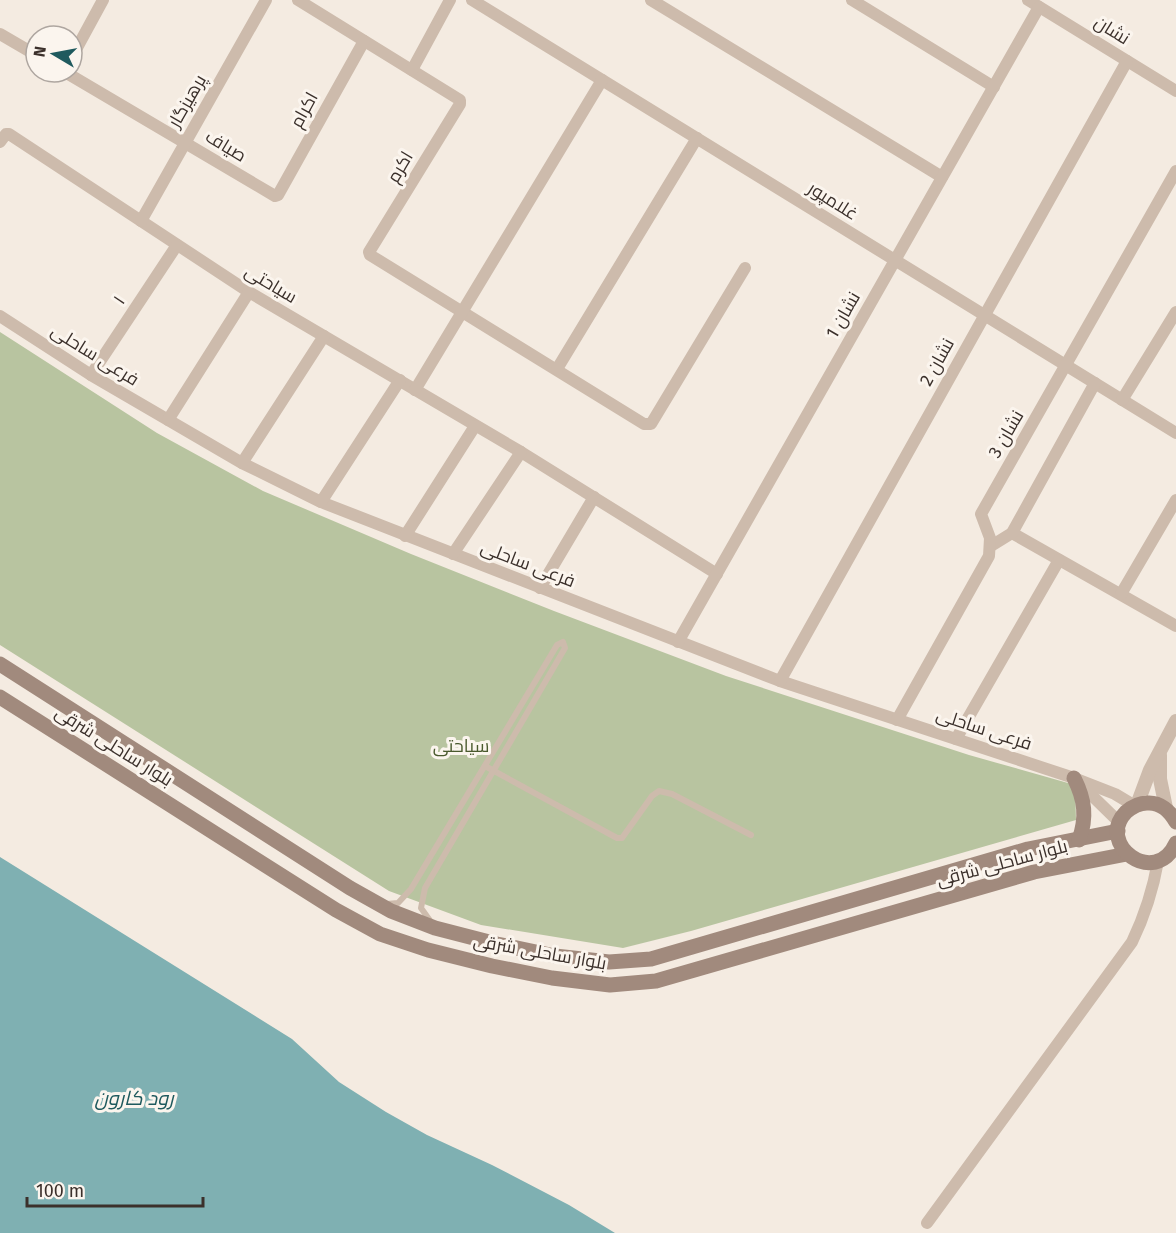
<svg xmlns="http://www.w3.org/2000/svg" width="1176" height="1233" viewBox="0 0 1176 1233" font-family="'Fira Sans',Cairo,sans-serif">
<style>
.green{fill:#b8c4a0}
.water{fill:#7fb0b2}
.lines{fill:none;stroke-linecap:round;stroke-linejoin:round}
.service{stroke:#cdbbac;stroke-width:6}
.minor{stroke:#cdbbac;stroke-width:12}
.tertiary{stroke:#cdbbac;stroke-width:14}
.secondary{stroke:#a18a7d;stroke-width:15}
.labels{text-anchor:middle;stroke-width:6;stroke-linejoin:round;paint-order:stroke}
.street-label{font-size:18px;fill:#3b302b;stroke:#fbf5ee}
.park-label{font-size:18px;fill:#4a5a2e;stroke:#fbf5ee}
.water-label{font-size:20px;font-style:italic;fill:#1f5a5e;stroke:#fbf5ee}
</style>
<rect width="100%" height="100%" fill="#f4ebe1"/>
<!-- green -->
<polygon class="green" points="0,332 157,433 263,491 411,554 554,611 726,676 969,755 1075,785 1076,820 691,931 623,948 481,925 389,891 0,645"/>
<!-- water -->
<polygon class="water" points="0,857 292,1039 339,1082 386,1112 427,1135 492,1165 569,1205 615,1233 0,1233"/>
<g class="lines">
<!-- service -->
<g class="service">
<polyline points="485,766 617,838 622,838 652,796 659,791 672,794 751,835"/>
<polyline points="387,904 398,903 411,889 557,645 563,642 565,648 425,888 421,908 431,922"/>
</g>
<!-- minor -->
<g class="minor">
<polyline points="298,0 460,100 460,104 369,252 370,255 644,424 651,424 745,268"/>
<polyline points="472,0 1176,433"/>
<polyline points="651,0 942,177"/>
<polyline points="852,0 994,87"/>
<polyline points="1028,0 1176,91"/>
<polyline points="0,34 36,55"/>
<polyline points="72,57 103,0"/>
<polyline points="412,70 450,0"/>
<polyline points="65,72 275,196 278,195 364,41"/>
<polyline points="0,142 6,134 9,134 249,292 521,452 717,574"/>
<polyline points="141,221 266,0"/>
<polyline points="0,316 91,375 242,463 321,502 780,681 1074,778 1115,794 1135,806"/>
<polyline points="557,369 697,138"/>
<polyline points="91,375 177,245"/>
<polyline points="415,390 602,80"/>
<polyline points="1122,400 1176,312"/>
<polyline points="168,420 249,292"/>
<polyline points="242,463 324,336"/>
<polyline points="321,502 400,380"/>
<polyline points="1012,533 1176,626"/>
<polyline points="405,536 475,426"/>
<polyline points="991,546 1012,533 1095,383"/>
<polyline points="453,554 521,452"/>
<polyline points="540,588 594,497"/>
<polyline points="1121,594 1176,500"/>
<polyline points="678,642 1039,7"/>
<polyline points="780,681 1127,61"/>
<polyline points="897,720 989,556 990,538 981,514 1176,171"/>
<polyline points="956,739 1059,560"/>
<polyline points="1077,781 1120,823"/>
<path d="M927,1223L1132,942C1145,915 1153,890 1158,861"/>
</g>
<!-- tertiary -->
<g class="tertiary">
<polyline points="1160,755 1160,779 1166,808"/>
<polyline points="1137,805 1150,770 1176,721"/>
</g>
<!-- secondary -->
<g class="secondary">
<polyline points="0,664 350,888 391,911 435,928 497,944 555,956 609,962 651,959 1028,849 1118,831"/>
<polyline points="0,697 336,910 380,934 428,950 492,966 552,978 610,985 656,981 1034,872 1127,854"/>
<path d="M1074,778C1085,800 1087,817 1079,840"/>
<path d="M1176,822C1170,811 1160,802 1147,803C1139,803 1132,807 1126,812C1095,844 1155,889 1176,843"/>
</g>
</g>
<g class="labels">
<!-- street labels -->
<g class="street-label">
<text transform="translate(1112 30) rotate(32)" y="6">نشان</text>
<text transform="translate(187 101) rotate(-60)" y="6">پرهیزگار</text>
<text transform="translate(304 110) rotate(-61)" y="6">اکرام</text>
<text transform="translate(226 146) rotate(31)" y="6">صیاف</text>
<text transform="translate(400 167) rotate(-59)" y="6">اکرم</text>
<text transform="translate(833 201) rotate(32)" y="6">غلامپور</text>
<text transform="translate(271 284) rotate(31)" y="6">سیاحتی</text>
<text transform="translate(119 300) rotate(-56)" y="6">۱</text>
<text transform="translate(843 315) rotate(-60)" y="6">نشان 1</text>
<text transform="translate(95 355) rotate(32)" y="6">فرعی ساحلی</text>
<text transform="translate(937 362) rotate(-61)" y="6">نشان 2</text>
<text transform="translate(1006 434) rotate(-60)" y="6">نشان 3</text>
<text transform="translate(528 564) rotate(21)" y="6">فرعی ساحلی</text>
<text transform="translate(984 729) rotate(18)" y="6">فرعی ساحلی</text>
<text transform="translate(114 746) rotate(32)" y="6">بلوار ساحلی شرقی</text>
<text transform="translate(1002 863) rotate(-15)" y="6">بلوار ساحلی شرقی</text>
<text transform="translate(540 952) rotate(10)" y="6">بلوار ساحلی شرقی</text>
</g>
<!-- park labels -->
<g class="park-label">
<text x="461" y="752">سیاحتی</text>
</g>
<!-- water labels -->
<g class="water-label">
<text x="134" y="1105">رود کارون</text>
</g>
</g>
<!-- north arrow -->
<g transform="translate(54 54) rotate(280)"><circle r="28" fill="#fbf5ee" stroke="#aea6a0" stroke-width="1.5"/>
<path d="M0-4.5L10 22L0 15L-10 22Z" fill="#1f5a5e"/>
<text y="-9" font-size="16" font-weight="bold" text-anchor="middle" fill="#3b302b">N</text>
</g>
<!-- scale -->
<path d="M27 1197v9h176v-9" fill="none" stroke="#3b302b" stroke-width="3"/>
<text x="36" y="1197" font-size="18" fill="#3b302b" stroke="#fbf5ee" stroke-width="4.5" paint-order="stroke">100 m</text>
</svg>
